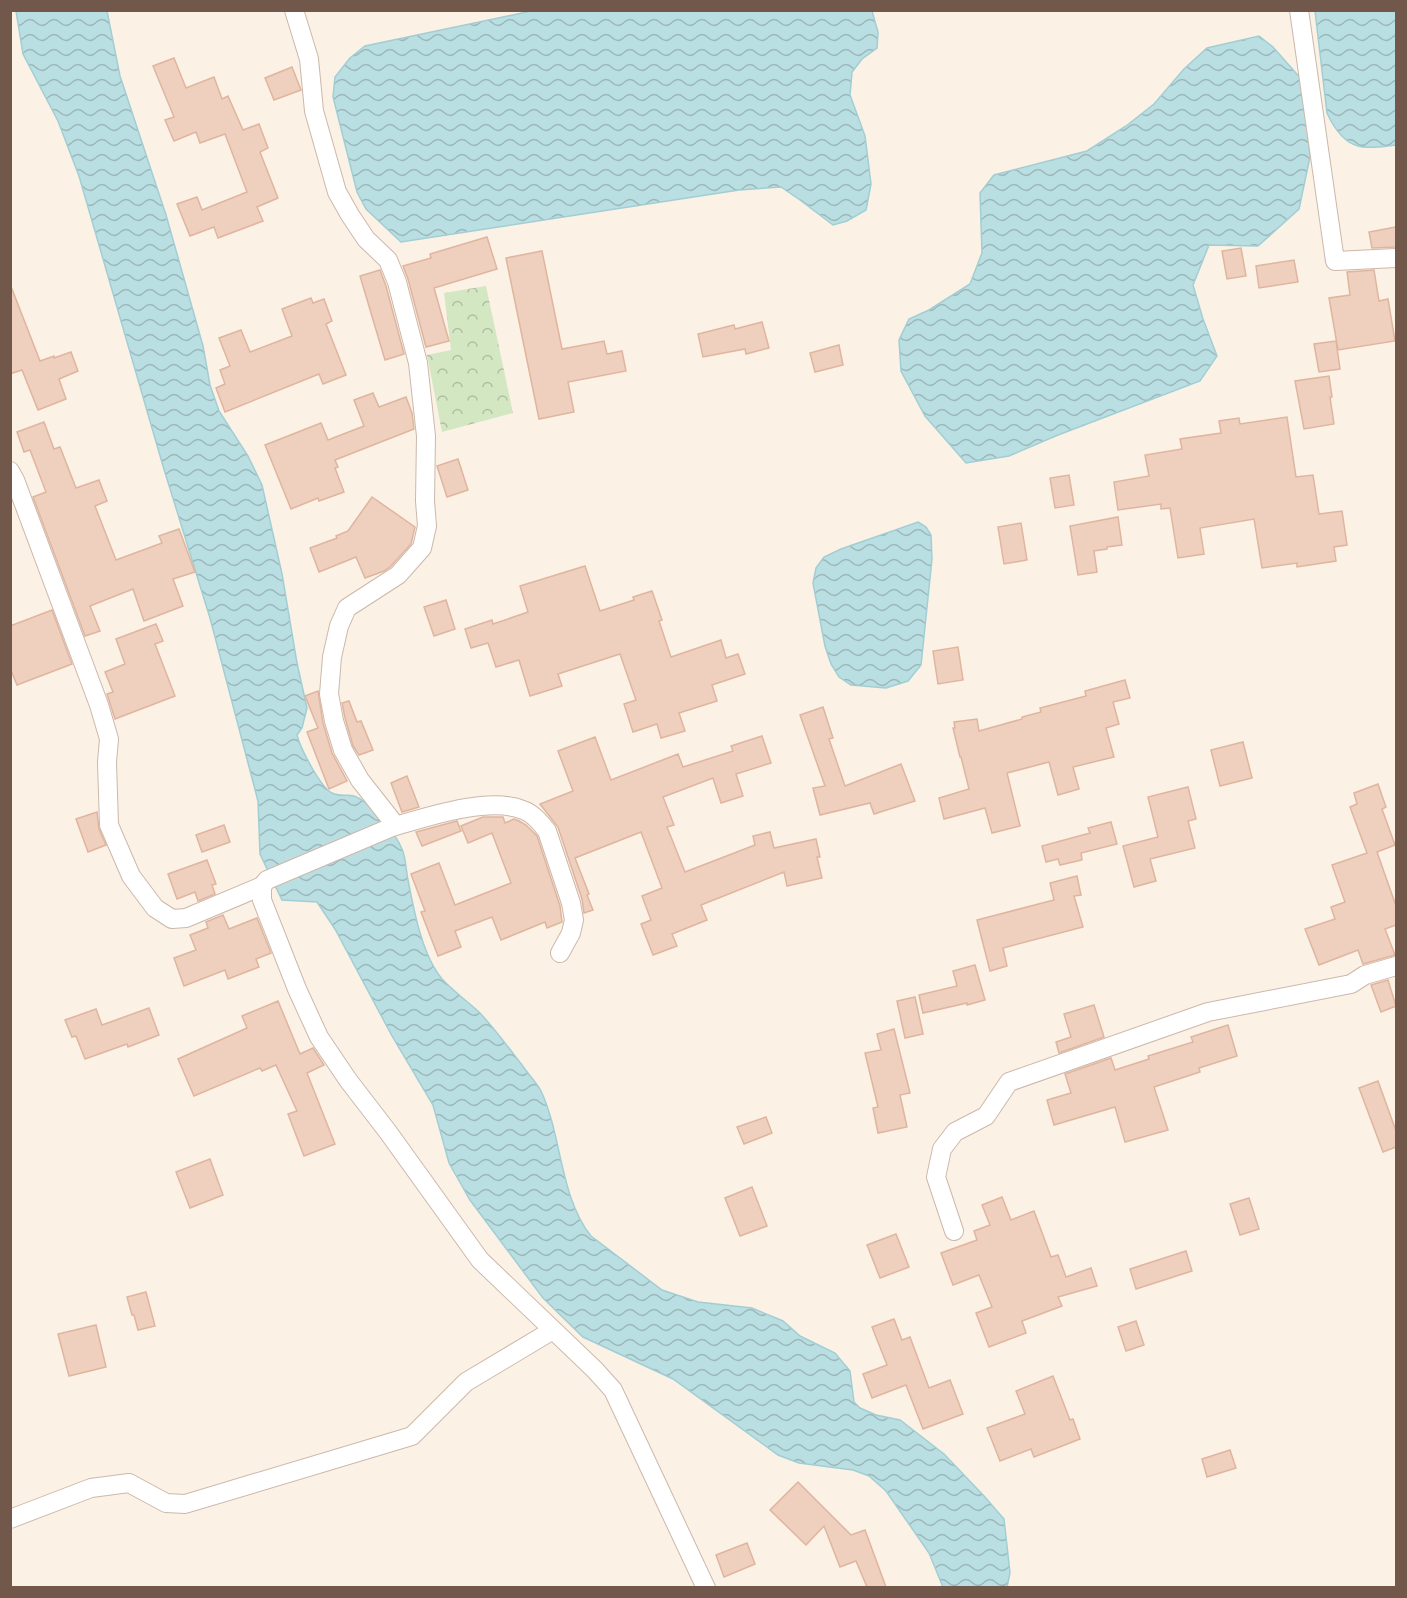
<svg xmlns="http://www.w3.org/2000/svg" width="1407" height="1598" viewBox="0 0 1407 1598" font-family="Quicksand,sans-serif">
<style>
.park{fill:url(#park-crowns)}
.water{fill:url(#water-waves);stroke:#a1ced4;stroke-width:1.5}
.building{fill:#efcfbd;stroke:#e0b59f;stroke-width:1.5}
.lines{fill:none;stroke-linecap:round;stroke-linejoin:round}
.street-casing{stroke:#ccb8ab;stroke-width:20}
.street{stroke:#fff;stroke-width:18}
</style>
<defs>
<pattern id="park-crowns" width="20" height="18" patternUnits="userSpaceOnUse" patternTransform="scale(1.5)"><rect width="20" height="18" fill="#d4e7c3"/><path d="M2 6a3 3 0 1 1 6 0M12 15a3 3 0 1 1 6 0" fill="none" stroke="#b0bea0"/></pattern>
<pattern id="water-waves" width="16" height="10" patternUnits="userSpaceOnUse" patternTransform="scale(1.5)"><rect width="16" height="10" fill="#badfe3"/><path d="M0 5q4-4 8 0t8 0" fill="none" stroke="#9cb8ba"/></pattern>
</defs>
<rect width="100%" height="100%" fill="#fbf1e4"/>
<!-- park -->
<polygon class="park" points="486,286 513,413 442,432 427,355 451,350 444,293"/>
<!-- water -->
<g class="water">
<polygon points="536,10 872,11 878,32 877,48 862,59 852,72 850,95 865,136 871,184 866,210 847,221 833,225 800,200 781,187 739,190 401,242 366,209 357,192 333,97 335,77 350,58 365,46"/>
<path d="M16,11H107L120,76L166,215L203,346L210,385L219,411L248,456L262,485L282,574L297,663L307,708L302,728L297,735C300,748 321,788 332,793C339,797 347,794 354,796C369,801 396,834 402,849C406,858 406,871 408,880C414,911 422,955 442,979C453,991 467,1001 479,1012C495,1029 508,1047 522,1065C528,1074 536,1082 541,1091C562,1136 560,1198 591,1236L662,1290L698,1302L752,1308L783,1321L800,1336L835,1353L850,1371L854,1402L860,1408L876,1415L900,1420L944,1454L984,1496L1004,1519L1010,1573L1007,1587H943L929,1553L886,1491L869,1476L853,1470L799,1463L778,1455L673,1379L583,1337L543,1298L470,1200L449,1163L433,1105L392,1036L335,929L317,902L282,900L260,854L258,801L210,618L163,466L79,176L58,121L23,54Z"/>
<path d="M1315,11H1396V145C1386,146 1368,149 1358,146C1343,142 1333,126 1327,113Z"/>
<polygon points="1259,36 1273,47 1303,81 1310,157 1299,209 1258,246 1209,245 1193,285 1203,319 1217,356 1200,381 1058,435 1009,456 966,463 925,416 901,371 899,340 909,319 929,310 970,284 982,253 980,193 994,175 1087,151 1126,126 1154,104 1184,69 1207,48"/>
<polygon points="918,522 926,527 931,535 932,559 921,665 908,681 886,688 851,685 839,677 831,664 825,646 813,583 816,568 824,557 841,549"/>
</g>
<!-- building -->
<g class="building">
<polygon points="174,58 186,88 214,77 222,99 228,96 243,130 259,124 268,148 260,152 278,198 257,207 263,221 218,238 214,227 190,236 177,204 197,197 202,210 247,192 225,134 200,143 196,132 174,141 165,120 174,117 153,66"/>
<polygon points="292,67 301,90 274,100 265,78"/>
<polygon points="1396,227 1396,247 1372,248 1369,232"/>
<polygon points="487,237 497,269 434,288 449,341 426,347 408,279 403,266 431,258 430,254"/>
<polygon points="1241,248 1246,276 1227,279 1222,251"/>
<polygon points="542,251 562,349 604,341 607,354 622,351 626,371 568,382 574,412 539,419 506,258"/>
<polygon points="1294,260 1298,282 1259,288 1256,266"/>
<polygon points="380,270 386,286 404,354 385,360 360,276"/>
<polygon points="1374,270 1379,301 1388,299 1395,341 1338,350 1329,298 1350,295 1347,272"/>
<polygon points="10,289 12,289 40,361 54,356 54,358 71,352 78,371 59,379 66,399 38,410 22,370 10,374"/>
<polygon points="311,298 313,303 324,299 332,321 326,324 346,375 323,384 319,374 225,412 216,388 225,384 220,370 230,366 219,338 241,330 250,352 292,336 282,309"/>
<polygon points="762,322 769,348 746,354 745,349 703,357 698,334 734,325 735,329"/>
<polygon points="1336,341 1340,369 1319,372 1314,344"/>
<polygon points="839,345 843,365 815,372 810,353"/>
<polygon points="1329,376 1332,397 1330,397 1334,424 1304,429 1295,381"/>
<polygon points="373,393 379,407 406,397 412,413 414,429 335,460 338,467 335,468 344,492 319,501 318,498 291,509 265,445 321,423 328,440 364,426 354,400"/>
<polygon points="1287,417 1296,477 1313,475 1319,514 1342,511 1347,545 1334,547 1336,561 1297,567 1297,563 1262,568 1254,519 1200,528 1204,554 1178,558 1170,508 1161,509 1161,504 1118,510 1114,482 1149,476 1145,455 1182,449 1180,439 1221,433 1219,421 1239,418 1240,424"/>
<polygon points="44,422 54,449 60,447 76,488 99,480 107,501 95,506 116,560 162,543 159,536 179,529 195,572 173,579 183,606 144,621 133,589 90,606 100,631 85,636 33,497 46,492 30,450 24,452 17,432"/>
<polygon points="458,459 468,490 447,497 437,466"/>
<polygon points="1069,475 1074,505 1055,508 1050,478"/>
<polygon points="372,497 415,527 411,544 391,566 384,571 365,578 356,557 319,572 310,548 337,538 336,536 348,531"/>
<polygon points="1118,517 1122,545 1107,547 1107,549 1094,551 1097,572 1078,575 1070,526"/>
<polygon points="1021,523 1027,560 1004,564 998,527"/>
<polygon points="585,566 600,611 634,600 633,597 652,591 662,620 659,621 671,657 721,640 726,658 738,654 745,674 712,685 717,701 679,713 685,731 661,738 657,724 633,732 624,704 636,700 620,654 558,674 562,686 530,696 519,660 496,667 488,643 471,648 465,629 492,620 493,624 528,612 520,586"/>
<polygon points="446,600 455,629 434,636 424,607"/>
<polygon points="52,610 72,664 17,685 10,668 10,626"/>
<polygon points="156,624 163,641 155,644 175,696 115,719 107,694 113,692 105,672 125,664 116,639"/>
<polygon points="958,647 963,680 938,684 933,651"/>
<polygon points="1125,680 1130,698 1113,702 1119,724 1106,728 1114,757 1073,767 1079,789 1058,795 1049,762 1007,773 1020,826 992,833 985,808 944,819 939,798 969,789 961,757 960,757 953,728 955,728 954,722 977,719 979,731 1022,719 1022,717 1041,712 1040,708 1086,696 1085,691"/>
<polygon points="318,691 323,723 332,753 347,781 329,789 307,732 318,728 305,696"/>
<polygon points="349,701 357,722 361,721 373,750 359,755 353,746 345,718 342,703"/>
<polygon points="823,707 833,738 829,739 845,786 901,764 915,801 874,814 870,803 820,815 813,788 825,786 800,715"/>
<polygon points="762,736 771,763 736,774 743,796 721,803 713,778 663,797 674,825 667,827 685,872 755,845 753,836 770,832 774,848 816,839 820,857 817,857 822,878 787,886 784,872 701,905 707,920 672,934 677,946 653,955 641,924 651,920 642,896 662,888 641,832 575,858 589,894 587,895 593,910 584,913 582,899 558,827 540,804 573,791 558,751 595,737 611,780 678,754 683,767 733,751 731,746"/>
<polygon points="1243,742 1252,778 1220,786 1211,750"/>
<polygon points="407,776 419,807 402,812 391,783"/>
<polygon points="1378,784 1386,807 1382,809 1395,845 1377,852 1396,906 1396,925 1385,929 1395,955 1363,964 1358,950 1319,965 1305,929 1335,919 1331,907 1345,902 1332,865 1367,853 1350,807 1357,804 1354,793"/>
<polygon points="1188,787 1196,819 1188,821 1195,848 1150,859 1156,881 1134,887 1123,846 1158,837 1148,797"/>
<polygon points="97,812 99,829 106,845 88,852 76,819"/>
<polygon points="483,817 503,817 505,823 514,819 519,821 526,825 537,836 560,906 562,922 547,928 545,922 501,940 492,917 455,931 461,947 438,956 421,912 425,911 411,874 439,863 455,905 511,883 492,833 468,843 461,826"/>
<polygon points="457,821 461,831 422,846 416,832"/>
<polygon points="1111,822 1117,844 1081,853 1082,860 1060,865 1058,859 1046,862 1042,846 1090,833 1088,828"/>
<polygon points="224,825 230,842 202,852 196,835"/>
<polygon points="207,860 216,884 212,885 215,894 198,901 195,892 177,899 168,874"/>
<polygon points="1077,876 1081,895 1074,896 1083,927 1003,948 1007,966 990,971 977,920 1054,900 1050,883"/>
<polygon points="223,915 229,929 257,918 271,953 256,959 259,967 228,979 225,970 184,986 174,958 196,950 190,935 208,928 206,922"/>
<polygon points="975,965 985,1000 967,1005 967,1003 923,1013 919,995 957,986 953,971"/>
<polygon points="1388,980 1396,1006 1381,1012 1371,985"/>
<polygon points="915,997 923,1034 905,1038 897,1001"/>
<polygon points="278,1001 300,1054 313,1048 324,1065 307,1073 335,1144 304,1156 288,1114 297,1111 276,1065 262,1071 260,1068 194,1096 178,1059 247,1028 242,1016"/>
<polygon points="1094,1005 1104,1037 1059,1053 1056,1042 1071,1037 1064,1014"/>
<polygon points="149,1008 159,1035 128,1047 127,1044 85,1059 76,1036 72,1037 65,1020 96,1009 102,1025"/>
<polygon points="1228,1025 1237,1056 1199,1068 1200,1072 1154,1087 1168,1130 1125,1142 1115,1107 1054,1125 1047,1100 1071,1093 1065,1074 1111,1058 1115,1070 1149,1059 1148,1056 1193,1042 1191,1037"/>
<polygon points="894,1029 910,1093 900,1095 907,1127 878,1133 873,1108 878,1107 865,1053 881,1050 877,1034"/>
<polygon points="1378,1081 1396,1131 1396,1147 1383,1152 1359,1088"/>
<polygon points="766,1117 772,1133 744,1144 737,1127"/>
<polygon points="210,1159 223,1195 190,1208 176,1172"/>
<polygon points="752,1187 767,1226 740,1236 725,1198"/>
<polygon points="1002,1197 1011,1220 1034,1211 1051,1257 1058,1255 1066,1277 1091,1268 1097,1286 1058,1297 1062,1306 1022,1321 1026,1333 989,1347 976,1313 992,1307 979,1275 953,1285 941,1253 977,1240 974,1231 990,1225 982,1205"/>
<polygon points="1249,1198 1259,1229 1240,1235 1230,1204"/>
<polygon points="896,1234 909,1267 880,1278 867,1245"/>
<polygon points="1186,1251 1192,1271 1136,1289 1130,1269"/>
<polygon points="146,1292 155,1326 138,1330 134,1315 132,1315 127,1297"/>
<polygon points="894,1319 902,1340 910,1337 929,1388 950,1380 963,1414 923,1429 906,1385 872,1398 863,1374 887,1365 872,1327"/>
<polygon points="1136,1321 1144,1345 1126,1351 1118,1327"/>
<polygon points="96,1325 106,1367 69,1376 58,1334"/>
<polygon points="1053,1376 1070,1420 1073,1419 1080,1439 1034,1457 1031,1449 1000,1461 987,1428 1025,1414 1016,1391"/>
<polygon points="1230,1450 1236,1468 1207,1477 1202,1459"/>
<polygon points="798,1482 851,1535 865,1530 886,1587 867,1587 856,1561 840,1567 824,1526 806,1545 770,1510"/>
<polygon points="747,1543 755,1564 724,1577 716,1555"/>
</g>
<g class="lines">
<defs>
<g id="street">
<polyline points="294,10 309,59 314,111 337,192 350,215 366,239 388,260 397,282 418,363 426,436 425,501 427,526 422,548 398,575 347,608 339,626 332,657 329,694 334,721 343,750 360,780 393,822 392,827 267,880 262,886 262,900 297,989 319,1037 348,1080 388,1132 480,1260 595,1370 613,1390 706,1588"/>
<polyline points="1299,10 1335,261 1396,258"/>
<polyline points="10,471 15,480 99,705 109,739 107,762 109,825 131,876 155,908 172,919 186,918 262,886"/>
<path d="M392,827C427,817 489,796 523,810C533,813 541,823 547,831L571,903L574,920L571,933L560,953"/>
<polyline points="954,1231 936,1177 942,1149 955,1132 986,1116 1009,1082 1208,1012 1351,984 1365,975 1396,966"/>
<polyline points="10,1519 91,1488 129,1483 166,1503 185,1504 412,1436 466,1382 553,1330"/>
</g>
</defs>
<!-- street casing -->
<use href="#street" class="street-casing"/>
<!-- street -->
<use href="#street" class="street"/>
</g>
<!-- border -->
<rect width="1407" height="1598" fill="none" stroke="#72574b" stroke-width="24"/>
</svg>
